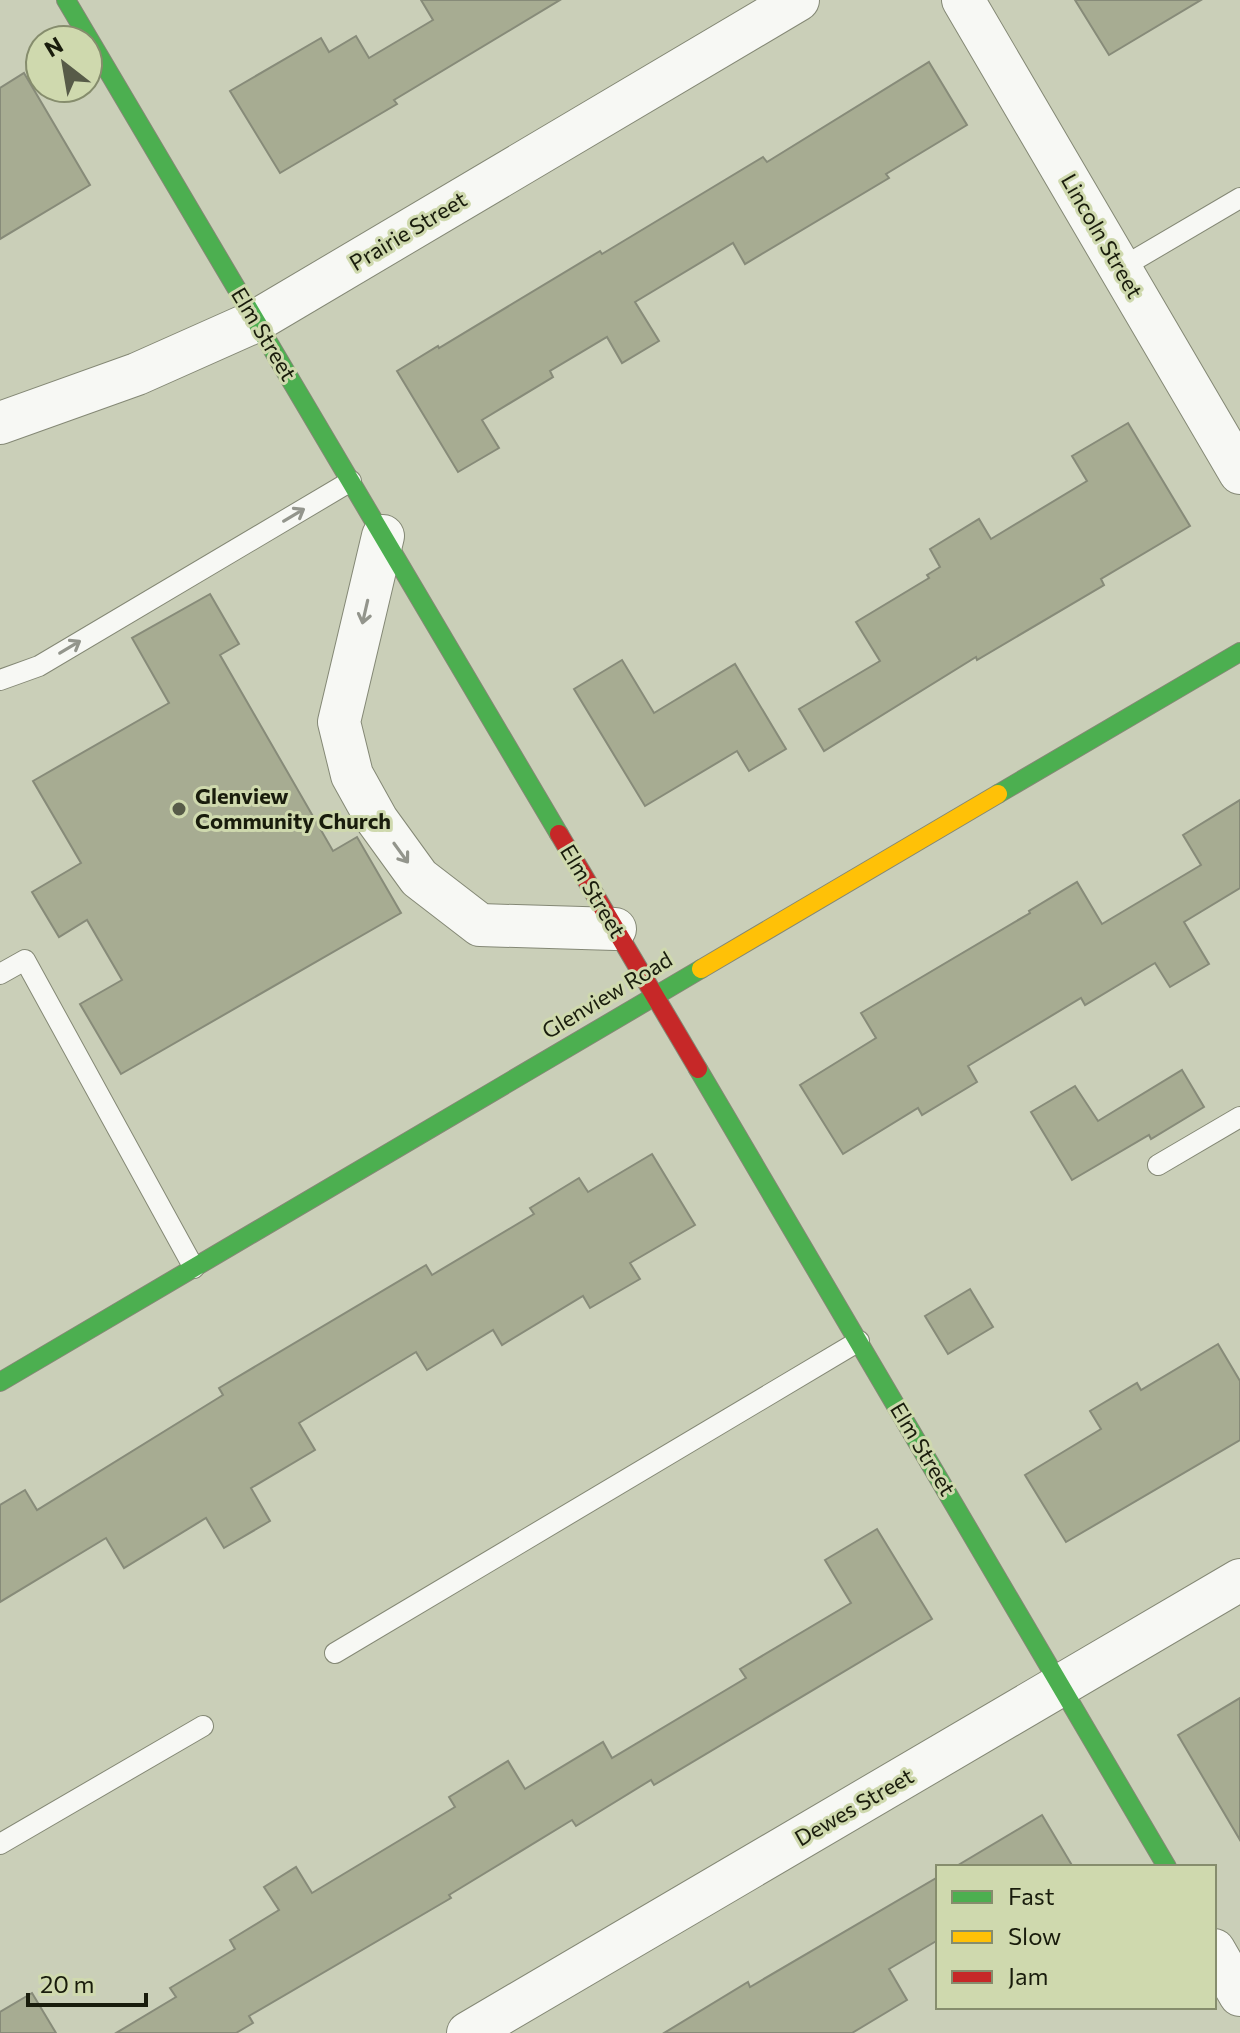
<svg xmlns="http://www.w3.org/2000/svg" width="1240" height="2033" viewBox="0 0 1240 2033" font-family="Commissioner,sans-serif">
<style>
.building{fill:#a7ac92;stroke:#878b79;stroke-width:2}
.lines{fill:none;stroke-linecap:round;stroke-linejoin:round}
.lane-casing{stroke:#848875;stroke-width:22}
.street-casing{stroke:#848875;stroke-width:44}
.fast-casing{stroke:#848875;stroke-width:20}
.slow-casing{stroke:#848875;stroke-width:20}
.jam-casing{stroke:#848875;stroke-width:20}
.lane{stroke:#f7f8f4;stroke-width:20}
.street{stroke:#f7f8f4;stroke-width:42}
.fast{stroke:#4caf50;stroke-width:18}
.slow{stroke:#ffc107;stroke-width:18}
.jam{stroke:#c62828;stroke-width:18}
.oneway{stroke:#93958c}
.poi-dot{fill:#575b48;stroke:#cfd9ae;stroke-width:3}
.labels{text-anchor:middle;stroke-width:6;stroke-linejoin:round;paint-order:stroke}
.street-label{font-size:22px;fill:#191c0c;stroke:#cfd9ae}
.poi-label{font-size:22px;font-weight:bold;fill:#191c0c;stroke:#cfd9ae;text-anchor:start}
</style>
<rect width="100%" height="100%" fill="#cacfb8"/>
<!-- building -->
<g class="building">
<polygon points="421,0 560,0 394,100 397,104 280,173 230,91 321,38 329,52 356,36 369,58 433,20"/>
<polygon points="1075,0 1201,0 1109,55"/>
<polygon points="929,62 967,125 886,174 889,178 745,264 733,243 635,302 659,341 622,363 607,337 550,371 553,377 482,420 499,448 458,472 397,371 438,346 439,348 600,251 602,254 763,157 767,162"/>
<polygon points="24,73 90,185 0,239 0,88"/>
<polygon points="1128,423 1190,526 1101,579 1104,585 977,660 976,657 824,751 799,709 880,661 856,622 929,578 927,575 940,567 930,549 979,519 991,539 1087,481 1072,456"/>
<polygon points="210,594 239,644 220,655 333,851 357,837 401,913 121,1074 80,1004 122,980 87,920 59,937 32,892 81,863 33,781 169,703 132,638"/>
<polygon points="622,660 654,713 735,664 786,749 749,771 737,751 645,806 574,689"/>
<polygon points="1240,800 1240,888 1184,922 1209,964 1170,987 1155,963 1085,1005 1081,998 968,1066 977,1082 922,1115 918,1108 843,1154 800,1085 876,1038 861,1013 1030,913 1029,911 1077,882 1102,924 1201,865 1183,835"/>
<polygon points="1182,1070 1204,1107 1151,1139 1149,1135 1072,1180 1031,1112 1075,1086 1098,1121"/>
<polygon points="652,1154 695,1225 630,1263 640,1279 590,1308 583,1296 502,1345 493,1330 427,1370 416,1352 299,1423 315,1450 251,1488 270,1521 224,1548 206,1518 124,1568 106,1538 0,1602 0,1505 25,1490 37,1510 223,1395 219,1388 426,1265 432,1275 534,1214 530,1208 579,1178 588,1192"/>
<polygon points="970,1289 993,1327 948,1354 925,1316"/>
<polygon points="1218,1344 1240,1381 1240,1440 1066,1542 1025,1475 1101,1429 1090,1411 1137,1383 1141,1390"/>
<polygon points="877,1529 932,1619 654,1785 651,1780 576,1826 572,1820 449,1895 451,1898 249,2016 253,2023 236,2033 116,2033 176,1997 170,1988 235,1949 230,1940 279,1910 264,1887 296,1867 312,1893 455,1807 449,1797 508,1761 525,1789 603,1742 612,1758 746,1678 740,1669 851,1603 825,1560"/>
<polygon points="1240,1698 1240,1840 1178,1735"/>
<polygon points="1042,1815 1073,1867 955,1867"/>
<polygon points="938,1877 938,1940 889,1969 907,2000 852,2033 664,2033 748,1982 750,1987"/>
<polygon points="32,1993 56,2033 0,2033 0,2012"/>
</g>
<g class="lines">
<defs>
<g id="lane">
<polyline points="1121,268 1240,198"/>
<polyline points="0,680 39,666 351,481"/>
<polyline points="0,974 25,960 194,1268"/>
<polyline points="1158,1165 1240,1117"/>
<polyline points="335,1653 859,1341"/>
<polyline points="0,1844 203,1726"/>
</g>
<g id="street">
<polyline points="963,0 1240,473"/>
<polyline points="0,423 137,374 256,321 798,0"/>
<polyline points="383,536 339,722 352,775 377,820 419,878 480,925 615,929"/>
<polyline points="1214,1950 1240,1995"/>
<polyline points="468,2033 1240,1580"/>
</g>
<g id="fast">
<polyline points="66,0 559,834"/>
<polyline points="998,794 1240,652"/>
<polyline points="698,1069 1167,1867"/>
<polyline points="0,1382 701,969"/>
</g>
<polyline id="slow" points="701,969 998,794"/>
<polyline id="jam" points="559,834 698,1069"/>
</defs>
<!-- lane casing -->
<use href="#lane" class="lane-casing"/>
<!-- street casing -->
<use href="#street" class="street-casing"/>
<!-- fast casing -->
<use href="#fast" class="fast-casing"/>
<!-- slow casing -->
<use href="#slow" class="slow-casing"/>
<!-- jam casing -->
<use href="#jam" class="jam-casing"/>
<!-- lane -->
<use href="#lane" class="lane"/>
<!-- street -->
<use href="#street" class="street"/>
<!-- fast -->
<use href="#fast" class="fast"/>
<!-- slow -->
<use href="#slow" class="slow"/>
<!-- jam -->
<use href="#jam" class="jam"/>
</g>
<!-- one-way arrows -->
<defs><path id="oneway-shaft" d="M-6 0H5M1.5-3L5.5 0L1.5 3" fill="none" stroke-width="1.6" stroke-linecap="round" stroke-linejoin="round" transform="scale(2)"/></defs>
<g class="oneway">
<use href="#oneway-shaft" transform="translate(294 515) rotate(-31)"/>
<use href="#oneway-shaft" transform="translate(365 612) rotate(103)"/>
<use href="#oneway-shaft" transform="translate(70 647) rotate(-31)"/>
<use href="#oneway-shaft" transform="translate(401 853) rotate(54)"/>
</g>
<!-- markers -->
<circle class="poi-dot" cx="179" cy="809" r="8"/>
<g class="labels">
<!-- street labels -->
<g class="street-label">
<text transform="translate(408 231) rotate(-31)" y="8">Prairie Street</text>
<text transform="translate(1102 236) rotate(60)" y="8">Lincoln Street</text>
<text transform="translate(264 334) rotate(59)" y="8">Elm Street</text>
<text transform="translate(593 891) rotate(59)" y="8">Elm Street</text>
<text transform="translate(607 995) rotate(-31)" y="8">Glenview Road</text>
<text transform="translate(923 1449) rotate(59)" y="8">Elm Street</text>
<text transform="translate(854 1807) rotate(-30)" y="8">Dewes Street</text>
</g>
<!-- poi labels -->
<g class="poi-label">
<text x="195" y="804">Glenview<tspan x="195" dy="25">Community Church</tspan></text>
</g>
</g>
<!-- legend -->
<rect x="936" y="1865" width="280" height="144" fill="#cfd9ae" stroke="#868d6d" stroke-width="2"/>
<rect x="952" y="1891" width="40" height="12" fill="#4caf50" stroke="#868d6d" stroke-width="2"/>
<text x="1008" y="1905" font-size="24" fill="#191c0c">Fast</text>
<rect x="952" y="1931" width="40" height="12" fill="#ffc107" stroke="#868d6d" stroke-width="2"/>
<text x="1008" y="1945" font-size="24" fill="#191c0c">Slow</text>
<rect x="952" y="1971" width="40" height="12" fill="#c62828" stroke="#868d6d" stroke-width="2"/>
<text x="1008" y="1985" font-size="24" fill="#191c0c">Jam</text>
<!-- north arrow -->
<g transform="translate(64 64) rotate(329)"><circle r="38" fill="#cfd9ae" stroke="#868d6d" stroke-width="2"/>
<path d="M0-6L14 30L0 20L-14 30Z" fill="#575b48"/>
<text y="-12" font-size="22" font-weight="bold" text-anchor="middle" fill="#191c0c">N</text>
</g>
<!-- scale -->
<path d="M28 1993v12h118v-12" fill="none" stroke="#191c0c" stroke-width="4"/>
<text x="40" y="1993" font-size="24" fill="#191c0c" stroke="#cfd9ae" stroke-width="6" paint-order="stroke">20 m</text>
</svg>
